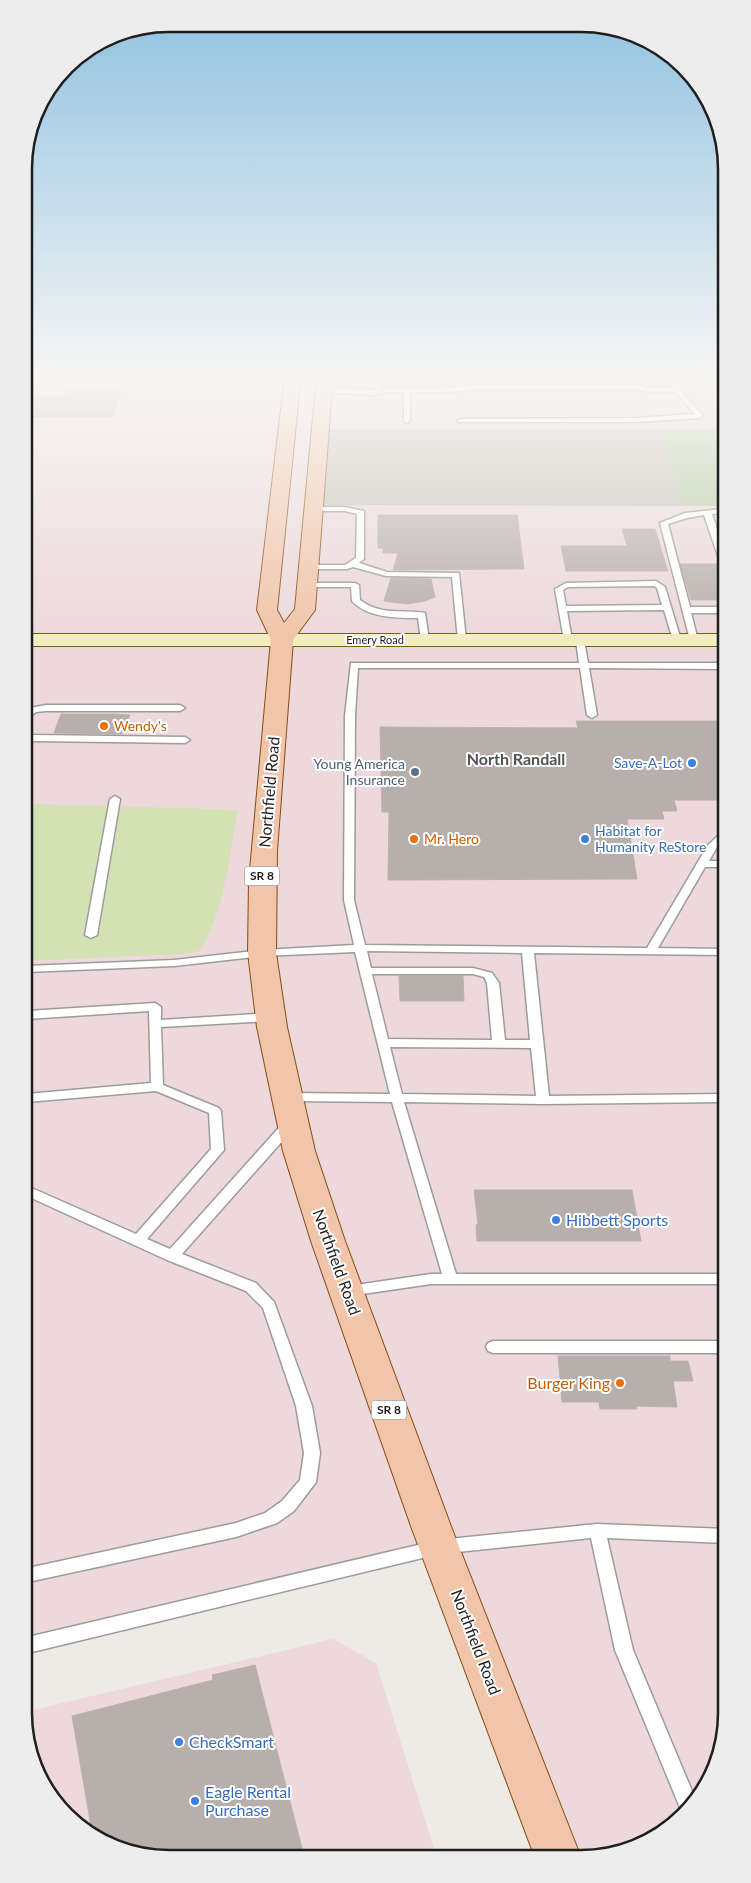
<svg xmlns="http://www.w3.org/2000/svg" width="751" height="1883" viewBox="0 0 751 1883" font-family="Lato,sans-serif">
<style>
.commercial{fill:#edd8db}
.construction{fill:#c2bfb3}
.grass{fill:#d2e2b3}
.forest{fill:#b3c8a0}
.building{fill:#b7afac;stroke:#beb0ab}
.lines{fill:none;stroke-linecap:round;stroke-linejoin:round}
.service-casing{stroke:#9c9c9c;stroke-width:3}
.secondary-casing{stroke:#696313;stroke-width:2}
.primary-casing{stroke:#874c13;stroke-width:2}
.service{fill:#fff;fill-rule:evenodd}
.secondary{fill:#f2ecc1;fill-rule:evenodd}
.primary{fill:#f0c5a9;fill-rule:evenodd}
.food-dot{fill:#e8710a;stroke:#fff;stroke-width:2}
.shop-dot{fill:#3f7fe0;stroke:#fff;stroke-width:2}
.service-dot{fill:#5c6f8a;stroke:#fff;stroke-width:2}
.labels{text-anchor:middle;stroke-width:4;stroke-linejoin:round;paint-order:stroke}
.far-street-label{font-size:11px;fill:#1f1f1f;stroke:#fff}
.shield{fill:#fff;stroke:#626262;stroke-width:1}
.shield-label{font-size:12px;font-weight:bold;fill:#1f1f1f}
.food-label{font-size:14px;fill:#c56008;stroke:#fff;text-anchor:start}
.shop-label{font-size:14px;fill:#366cbe;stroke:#fff;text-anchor:end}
.service-label{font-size:14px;fill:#4e5e75;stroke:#fff;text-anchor:end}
.quarter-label{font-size:16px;font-weight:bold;fill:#525252;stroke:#fff}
.near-street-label{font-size:16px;fill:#1f1f1f;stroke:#fff}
.near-shop-label{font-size:16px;fill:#366cbe;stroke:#fff;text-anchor:start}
.near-food-label{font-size:16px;fill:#c56008;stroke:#fff;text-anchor:end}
.rim{fill:none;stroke:#1f1f1f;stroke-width:2.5}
</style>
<rect width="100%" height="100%" fill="#eeeae6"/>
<!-- commercial -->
<g class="commercial">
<polygon points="25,375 723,375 723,429 321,429 315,505 723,506 727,1723 716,1769 697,1802 662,1835 619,1854 557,1855 439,1547 28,1645"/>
<polygon points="333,1639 376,1663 436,1855 142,1856 73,1823 29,1751 29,1711"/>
</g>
<!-- construction -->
<polygon class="construction" points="320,429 660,429 683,506 315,505"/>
<!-- grass -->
<path class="grass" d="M26,804L214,809L238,811C229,854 224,915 199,951L180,954L26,961Z"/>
<!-- forest -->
<polygon class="forest" points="660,429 723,429 723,506 683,506"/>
<!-- building -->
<g class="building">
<polygon points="67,387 122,387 113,417 25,417 25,397 63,397"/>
<polygon points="378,515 517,515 524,569 393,570 398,553 383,553 383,548 378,548"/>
<polygon points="622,529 655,529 668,571 566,571 561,546 627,546"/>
<polygon points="680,564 719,564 724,566 724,600 691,600"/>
<polygon points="391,578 431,579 435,597 425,601 407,604 384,601"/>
<polygon points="61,714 113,714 130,715 122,734 54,733"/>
<polygon points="576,721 724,721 724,800 674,800 677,811 662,811 664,819 627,819 637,879 388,880 389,812 382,812 380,727 578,728"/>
<polygon points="399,976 463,976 464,1001 400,1001"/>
<polygon points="474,1190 632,1190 641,1241 477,1241 476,1225 478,1224"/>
<polygon points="558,1356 670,1356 670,1361 688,1361 693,1381 673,1381 677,1407 636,1406 637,1409 600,1409 599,1402 562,1402"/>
<polygon points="255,1665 304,1856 142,1856 92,1832 72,1716 213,1680 212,1675"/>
</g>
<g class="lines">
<defs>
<g id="service">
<polygon points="375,375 381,375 381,389 452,388 476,385 635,385 648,388 674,388 676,375 682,375 680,390 703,416 700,418 635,422 458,422 457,421 460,419 635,418 695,414 675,392 648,392 635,389 476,389 452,392 410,392 410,421 407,423 404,421 404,392 385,392 372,395 323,392 320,390 323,388 377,390 375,388"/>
<polygon points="311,507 345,507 364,511 364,559 359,563 387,572 459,573 466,640 465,642 459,642 458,640 452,577 386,576 353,567 347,569 306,569 306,565 345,565 356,558 357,514 345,511 314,511 310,509"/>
<polygon points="723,509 723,513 712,514 724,549 724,564 720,562 704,515 687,518 668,524 690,607 724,607 724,613 691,613 698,640 694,643 690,640 660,523 685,513"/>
<path d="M656,581L665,587L681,640L680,642H674L673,640L664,610L567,611L572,640L568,643L564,640L555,589L566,583ZM654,586L657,588L662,605L566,606L563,590L568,587Z"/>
<path d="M304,583H355L359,585L360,600C381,616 402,609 425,613L429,640L425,643L421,640L418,618C396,618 368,618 352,601L351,587H304Z"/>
<path d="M580,637L584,640L588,663H724V669L589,668L597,715L592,718L587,715L580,668H358L355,716L354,900L365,945L647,948L708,845L720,834L724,833V841L717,847L709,861H724V867H705L658,948L725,949V955L534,953L549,1096L725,1094V1102L543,1104L404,1102L456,1274H726V1284H431L349,1296L344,1295L342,1291L344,1287L349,1286L431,1274H442L392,1102L288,1101L284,1100L282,1097L284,1094L288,1093L390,1094L355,952L262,956L174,966L26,972V966L174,960L262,950L354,945L344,900L345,716L351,663H579L576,640ZM367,951L522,953L530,1040H505L499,983L492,973L473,968H371ZM372,974H473L484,977L487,983L492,1040L388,1039ZM390,1047L531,1048L536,1096L402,1094Z"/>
<polygon points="46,705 180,705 185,708 180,711 46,711 36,712 26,719 26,711 30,708"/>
<polygon points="26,733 34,735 185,737 190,740 185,743 34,741 26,739"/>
<polygon points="115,796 120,799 97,935 91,938 85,935 110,799"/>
<polygon points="155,1003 161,1007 161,1020 271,1013 277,1017 271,1021 161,1027 163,1085 219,1108 221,1111 224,1150 147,1239 170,1249 284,1122 294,1122 295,1125 294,1128 182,1254 256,1283 274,1302 312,1406 320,1453 316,1482 294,1511 277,1523 236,1537 28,1582 28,1568 236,1523 265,1513 282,1501 300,1480 304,1453 296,1406 263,1308 246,1291 167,1260 27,1196 27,1186 136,1234 211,1149 209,1113 156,1091 27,1102 27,1094 151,1083 149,1011 27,1019 27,1011"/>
<polygon points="493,1341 726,1341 726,1353 493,1353 488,1351 486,1347 488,1343"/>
<polygon points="597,1524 726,1529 726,1543 607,1538 633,1650 697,1803 683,1815 615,1650 591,1538 439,1554 28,1653 28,1637 439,1540"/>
</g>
<rect id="secondary" x="25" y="634" width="699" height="12"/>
<polygon id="primary" points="285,375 301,375 277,610 284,623 295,609 317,375 333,375 315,610 293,640 277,851 276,953 287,1027 315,1151 345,1241 452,1529 580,1855 534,1855 412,1529 311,1241 283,1151 257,1027 248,953 249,881 271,640 257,610"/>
</defs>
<!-- service casing -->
<use href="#service" class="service-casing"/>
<!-- secondary casing -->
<use href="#secondary" class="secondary-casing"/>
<!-- primary casing -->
<use href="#primary" class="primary-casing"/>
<!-- service -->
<use href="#service" class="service"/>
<!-- secondary -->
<use href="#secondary" class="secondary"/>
<!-- primary -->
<use href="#primary" class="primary"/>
</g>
<!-- sky -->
<linearGradient id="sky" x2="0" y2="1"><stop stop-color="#90c1e1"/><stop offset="0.59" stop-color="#f7f6f4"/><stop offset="1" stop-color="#f7f6f4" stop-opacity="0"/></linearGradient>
<rect width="751" height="638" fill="url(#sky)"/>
<!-- markers -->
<g class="food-dot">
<circle cx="104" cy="726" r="5"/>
<circle cx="414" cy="839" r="5"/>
<circle cx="620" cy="1383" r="5"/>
</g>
<g class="shop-dot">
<circle cx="692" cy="763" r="5"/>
<circle cx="585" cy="839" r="5"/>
<circle cx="556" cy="1220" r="5"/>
<circle cx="179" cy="1742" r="5"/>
<circle cx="195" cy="1801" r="5"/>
</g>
<circle class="service-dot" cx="415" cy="772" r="5"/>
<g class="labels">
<!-- far-street labels -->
<g class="far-street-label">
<text x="375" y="644">Emery Road</text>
</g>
<!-- shield labels -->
<g class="shield">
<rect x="244.5" y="866.5" width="35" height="19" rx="4"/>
<rect x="371.5" y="1400.5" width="35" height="19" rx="4"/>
</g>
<g class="shield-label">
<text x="262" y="880">SR 8</text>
<text x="389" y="1414">SR 8</text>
</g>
<!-- food labels -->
<g class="food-label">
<text x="114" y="731">Wendy's</text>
<text x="424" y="844">Mr. Hero</text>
</g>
<!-- shop labels -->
<g class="shop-label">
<text x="682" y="768">Save-A-Lot</text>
<text x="595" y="836" text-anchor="start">Habitat for<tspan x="595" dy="16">Humanity ReStore</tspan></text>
</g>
<!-- service labels -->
<g class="service-label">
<text x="405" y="769">Young America<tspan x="405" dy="16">Insurance</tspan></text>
</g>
<!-- quarter labels -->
<g class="quarter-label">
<text x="516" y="765">North Randall</text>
</g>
<!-- near-street labels -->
<g class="near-street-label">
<text transform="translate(269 792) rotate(-85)" y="6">Northfield Road</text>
<text transform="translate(337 1262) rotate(70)" y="6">Northfield Road</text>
<text transform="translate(476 1642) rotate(69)" y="6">Northfield Road</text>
</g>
<!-- near-shop labels -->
<g class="near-shop-label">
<text x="566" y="1226">Hibbett Sports</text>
<text x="189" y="1748">CheckSmart</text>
<text x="205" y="1798">Eagle Rental<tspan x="205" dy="18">Purchase</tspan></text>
</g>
<!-- near-food labels -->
<g class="near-food-label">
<text x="610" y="1389">Burger King</text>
</g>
</g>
<!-- crop -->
<path d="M0 0H751V1883H0ZM169 32H581A137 137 0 0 1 718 169V1713A137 137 0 0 1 581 1850H169A137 137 0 0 1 32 1713V169A137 137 0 0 1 169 32Z" fill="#ededed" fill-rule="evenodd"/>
<path class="rim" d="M169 32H581A137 137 0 0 1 718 169V1713A137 137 0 0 1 581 1850H169A137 137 0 0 1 32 1713V169A137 137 0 0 1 169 32Z"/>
</svg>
